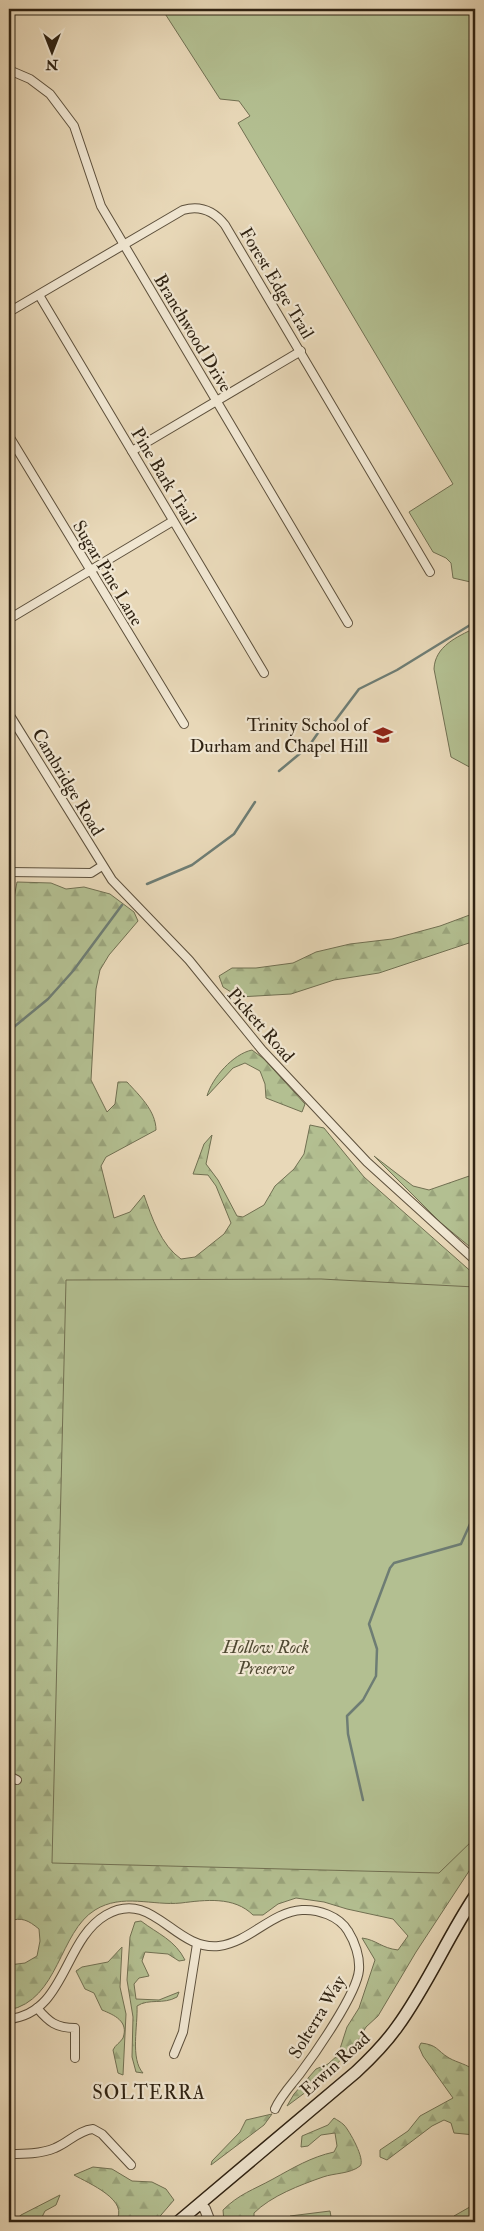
<svg xmlns="http://www.w3.org/2000/svg" width="484" height="2231" viewBox="0 0 484 2231" font-family="'IM FELL Double Pica',serif">
<style>
.forest{fill:url(#forest-firs);stroke:#717052}
.green{fill:#b3bf91;stroke:#717052}
.lines{fill:none;stroke-linecap:round;stroke-linejoin:round}
.stream{stroke:#6e7d74;stroke-width:2.5}
.minor-casing{stroke:#5d503c;stroke-width:10}
.tertiary-casing{stroke:#5d503c;stroke-width:12}
.secondary-casing{stroke:#2f2212;stroke-width:14}
.minor{stroke:#f0e6d1;stroke-width:8}
.tertiary{stroke:#f0e6d1;stroke-width:10}
.secondary{stroke:#f0e6d1;stroke-width:11}
.labels{text-anchor:middle;stroke-width:4.5;stroke-linejoin:round;paint-order:stroke}
.street-label{font-size:18px;fill:#2f2212;stroke:#f0e6d1}
.poi-label{font-size:18px;fill:#2f2212;stroke:#f0e6d1;text-anchor:end}
.park-label{font-size:18px;font-style:italic;fill:#504932;stroke:#f0e6d1}
.neighbourhood-label{font-size:19px;letter-spacing:1px;fill:#2f2212;stroke:#f0e6d1}
</style>
<defs>
<pattern id="forest-firs" width="22" height="20" patternUnits="userSpaceOnUse" patternTransform="scale(1.25)"><rect width="22" height="20" fill="#b3bf91"/><path d="M5 1l3.5 6h-7zM16 11l3.5 6h-7z" fill="#9aa47c"/></pattern>
</defs>
<rect width="100%" height="100%" fill="#e8d8b8"/>
<filter id="stains"><feTurbulence type="fractalNoise" baseFrequency=".004" numOctaves="4"/><feColorMatrix values="0 0 0 0 .2 0 0 0 0 .09 0 0 0 0 .02 0 0 0 .5 -.17"/></filter>
<radialGradient id="worn" r=".72"><stop offset=".6" stop-color="#630" stop-opacity="0"/><stop offset="1" stop-color="#630" stop-opacity=".3"/></radialGradient>
<!-- forest -->
<g class="forest">
<path d="M17,882L51,883L66,889L84,887L110,894L134,912L138,921L109,955L100,970L96,989L91,1080L107,1112L115,1104L118,1082H127C139,1095 156,1111 156,1130L106,1157L101,1166L114,1218L130,1212L144,1195C152,1218 161,1245 181,1259L195,1257L224,1234L231,1223L216,1186L208,1175L193,1174L204,1144L212,1135L206,1164L218,1180L237,1216L243,1217L264,1205L275,1186L294,1169L304,1154L310,1125L324,1128L364,1177L475,1275V1862L416,1952L378,2016L366,2027L355,2046L314,2086L287,2106L294,2094L316,2069L328,2064L338,2055L347,2027L359,2008L375,1960L362,1938C377,1940 381,1948 398,1950L408,1936L393,1919L347,1909L324,1902L296,1898L278,1904L263,1915H253C234,1896 205,1900 181,1903C153,1906 122,1893 95,1910C59,1932 59,2000 9,2010V1965L25,1963L37,1956L40,1941L39,1929C28,1920 22,1917 9,1921V925Z"/>
<polygon points="475,913 475,941 379,973 334,980 291,994 239,997 223,987 219,976 232,968 256,968 293,963 316,952 350,944 392,939 440,926"/>
<path d="M252,1050L264,1059L305,1104L302,1112L266,1098L265,1084L260,1071L245,1063L233,1068L207,1096C212,1078 233,1054 252,1050Z"/>
<polygon points="374,1156 413,1186 429,1190 475,1174 475,1251 441,1223"/>
<path d="M141,1921C158,1934 175,1940 185,1960L179,1961L168,1954L145,1952L142,1961L149,1976L139,1978L134,1984L136,1999L159,2000L179,1992L177,1997C163,2005 149,1998 137,2006C138,2025 130,2059 143,2073L136,2072L132,2057L133,2017L127,1980L130,1937L135,1922Z"/>
<path d="M122,1947L120,1987L126,2014L123,2075L118,2073L113,2050C115,2045 121,2042 123,2038C129,2021 114,2015 102,2010L94,1993L85,1989L76,1971L82,1967L108,1962Z"/>
<path d="M421,2043C438,2045 436,2050 449,2058C458,2063 467,2064 475,2071V2135L454,2133L451,2123L444,2120L432,2126L387,2160L380,2157V2150L408,2131L420,2116L453,2098L423,2056L419,2047Z"/>
<polygon points="272,2114 264,2125 211,2165 212,2161 240,2132 246,2120"/>
<path d="M334,2118C337,2120 341,2122 344,2125C349,2130 366,2160 360,2166C350,2174 334,2173 323,2177C300,2185 271,2196 254,2213V2222H224L223,2210C239,2194 253,2190 273,2179C293,2168 311,2157 334,2152L337,2146L335,2133L321,2135L308,2146L301,2147L302,2136L328,2125Z"/>
<path d="M93,2167L112,2169L132,2181L152,2182L166,2189L174,2200L155,2222H115C132,2201 88,2183 74,2175Z"/>
<polygon points="60,2195 56,2205 45,2211 42,2217 45,2222 13,2222 21,2215"/>
</g>
<!-- green -->
<g class="green">
<polygon points="162,9 475,9 475,583 453,578 451,563 446,558 433,552 409,512 453,484 238,123 250,116 239,101 220,99"/>
<path d="M475,628V770L451,757L434,669C435,646 457,637 475,628Z"/>
<polygon points="321,1279 475,1287 475,1838 439,1873 52,1863 66,1280"/>
<polygon points="475,2204 475,2222 457,2222 454,2216"/>
<polygon points="330,2211 332,2222 290,2222 290,2216"/>
</g>
<g class="lines">
<!-- stream -->
<g class="stream">
<polyline points="279,771 309,746 320,730 335,721 359,689 397,670 475,622"/>
<polyline points="147,884 192,865 234,834 255,802"/>
<polyline points="9,1031 48,999 73,971 122,905"/>
<polyline points="363,1800 348,1734 347,1716 363,1700 376,1676 377,1649 369,1624 390,1568 394,1563 461,1544 475,1513"/>
</g>
<defs>
<g id="minor">
<polyline points="9,70 30,79 50,94 74,126 101,206 348,623"/>
<polyline points="39,295 264,673"/>
<path d="M9,312L183,210C200,205 214,211 225,225L430,572"/>
<polyline points="9,436 184,724"/>
<polyline points="132,451 301,351"/>
<polyline points="9,619 173,521"/>
<polyline points="9,714 112,880 189,960 262,1050 367,1162 475,1260"/>
<polyline points="9,872 91,873 102,866"/>
<polyline points="9,1776 17,1780"/>
<path d="M37,2008C49,2022 56,2028 75,2028V2058"/>
<path d="M9,2019C66,2013 63,1940 106,1915C153,1888 174,1951 219,1946C250,1942 271,1912 302,1910C318,1909 339,1916 348,1931C355,1942 360,1957 359,1970C357,1994 314,2055 299,2075C291,2085 280,2097 275,2109"/>
<polyline points="174,2054 183,2032 197,1944"/>
<path d="M9,2154C24,2154 41,2154 55,2148C68,2143 79,2130 93,2129L102,2134L131,2165"/>
</g>
<polyline id="tertiary" points="200,2204 205,2209 210,2222"/>
<path id="secondary" d="M178,2222L356,2072C371,2058 385,2044 397,2027C427,1986 447,1938 475,1896"/>
</defs>
<!-- minor casing -->
<use href="#minor" class="minor-casing"/>
<!-- tertiary casing -->
<use href="#tertiary" class="tertiary-casing"/>
<!-- secondary casing -->
<use href="#secondary" class="secondary-casing"/>
<!-- minor -->
<use href="#minor" class="minor"/>
<!-- tertiary -->
<use href="#tertiary" class="tertiary"/>
<!-- secondary -->
<use href="#secondary" class="secondary"/>
</g>
<!-- icons -->
<defs>
<symbol id="school-bare" viewBox="-9 -9 18 18"><path d="M0-5L7-2L0 1L-7-2ZM-4 1L0 2.5L4 1V4Q0 6-4 4Z" fill="#8f2418" stroke="#f0e6d1" stroke-width="2.5" paint-order="stroke"/></symbol>
</defs>
<g fill-rule="evenodd">
<use href="#school-bare" x="369" y="721" width="28" height="28"/>
</g>
<g class="labels">
<!-- street labels -->
<g class="street-label">
<text transform="translate(277 283) rotate(59)" y="6">Forest Edge Trail</text>
<text transform="translate(193 333) rotate(59)" y="6">Branchwood Drive</text>
<text transform="translate(164 476) rotate(59)" y="6">Pine Bark Trail</text>
<text transform="translate(108 573) rotate(59)" y="6">Sugar Pine Lane</text>
<text transform="translate(68 782) rotate(59)" y="6">Cambridge Road</text>
<text transform="translate(261 1025) rotate(49)" y="6">Pickett Road</text>
<text transform="translate(317 2017) rotate(-59)" y="6">Solterra Way</text>
<text transform="translate(335 2064) rotate(-42)" y="6">Erwin Road</text>
</g>
<!-- poi labels -->
<g class="poi-label">
<text x="368" y="731">Trinity School of<tspan x="368" dy="21">Durham and Chapel Hill</tspan></text>
</g>
<!-- park labels -->
<g class="park-label">
<text x="266" y="1653">Hollow Rock<tspan x="266" dy="21">Preserve</tspan></text>
</g>
<!-- neighbourhood labels -->
<g class="neighbourhood-label">
<text x="149" y="2099">SOLTERRA</text>
</g>
</g>
<!-- margin -->
<rect width="484" height="2231" fill="none" stroke="#e8d8b8" stroke-width="30"/>
<rect x="10" y="10" width="464" height="2211" fill="none" stroke="#2f2212" stroke-width="2.5"/>
<rect x="15" y="15" width="454" height="2201" fill="none" stroke="#2f2212"/>
<!-- north arrow -->
<g transform="translate(52 52) rotate(180)" stroke="#f0e6d1" stroke-width="4" paint-order="stroke">
<path d="M0-4L9 19L0 12L-9 19Z" fill="#2f2212"/>
<text y="-8" font-size="14" font-weight="bold" text-anchor="middle" fill="#2f2212">N</text>
</g>
<rect width="100%" height="100%" filter="url(#stains)"/>
<rect width="100%" height="100%" fill="url(#worn)"/>
</svg>
